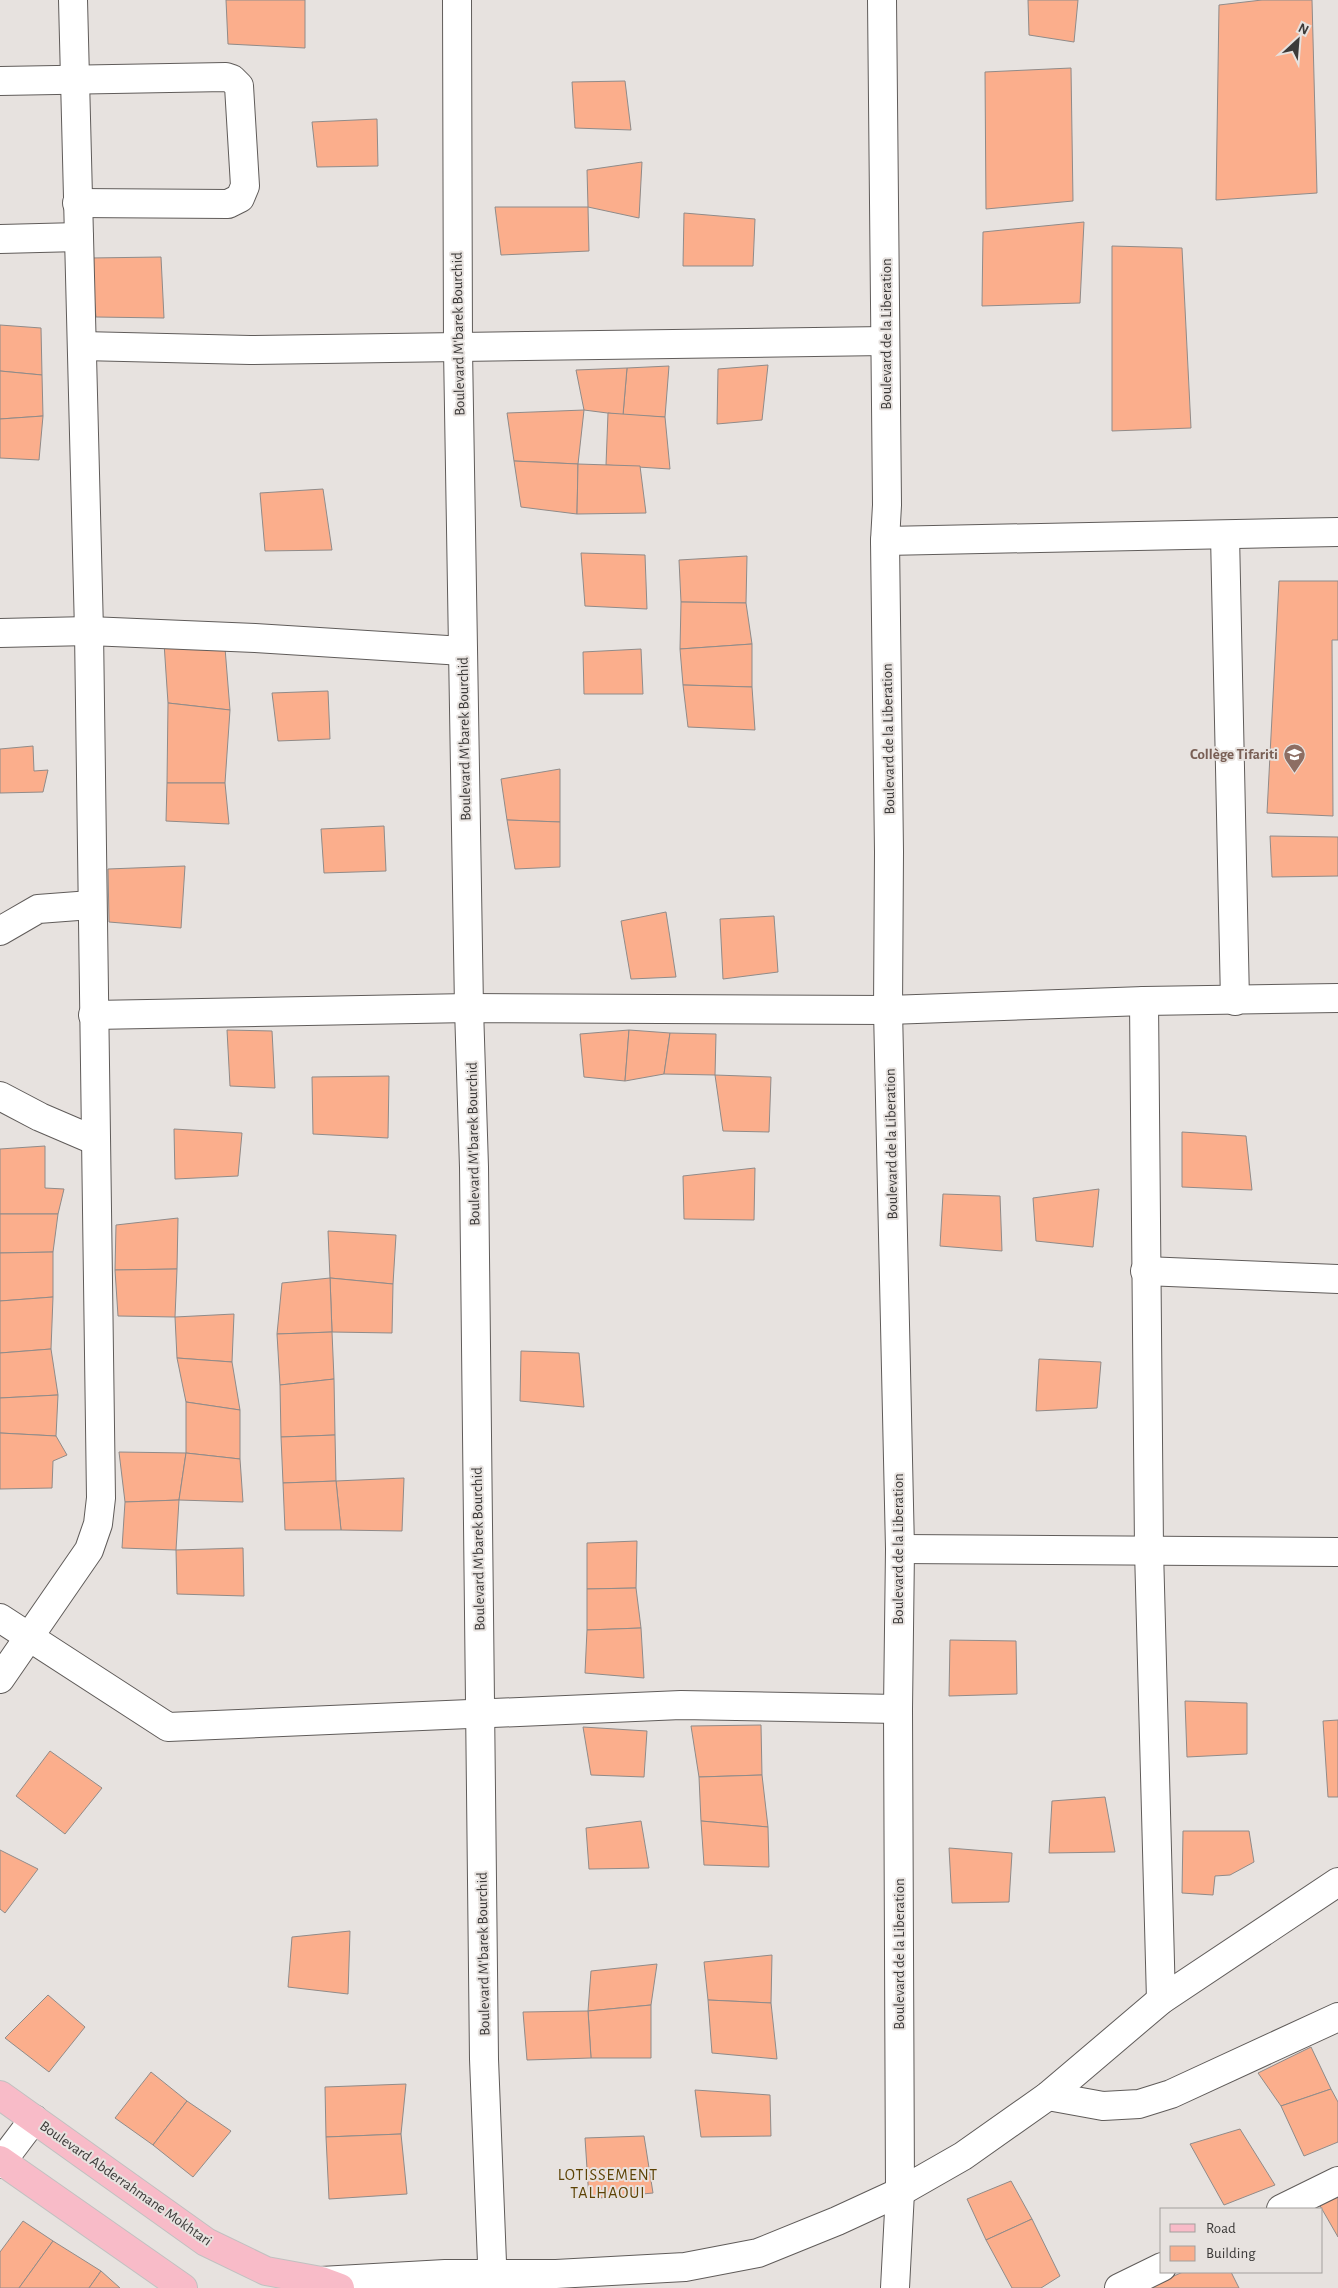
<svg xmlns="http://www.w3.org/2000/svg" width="1338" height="2288" viewBox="0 0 1338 2288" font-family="'Alegreya Sans',sans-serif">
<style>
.building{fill:#fbae8c;stroke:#908b89}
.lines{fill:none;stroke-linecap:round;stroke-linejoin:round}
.minor-casing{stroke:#605c5a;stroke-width:30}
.major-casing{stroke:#c1c0c0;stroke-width:30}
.minor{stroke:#fff;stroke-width:28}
.major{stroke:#f8bbc8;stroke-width:28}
.labels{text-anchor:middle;stroke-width:4;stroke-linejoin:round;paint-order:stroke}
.street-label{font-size:15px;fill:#3c3a39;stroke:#e7e2df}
.education-label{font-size:15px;font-weight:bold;fill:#785e54;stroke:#e7e2df;text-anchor:end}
.neighbourhood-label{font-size:16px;letter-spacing:1px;fill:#5d4305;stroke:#e7e2df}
</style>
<rect width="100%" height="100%" fill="#e7e2df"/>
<!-- building -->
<g class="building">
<polygon points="226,0 305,0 305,48 228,44"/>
<polygon points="1028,0 1078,0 1074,42 1029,35"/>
<polygon points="1262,0 1312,0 1317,193 1216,200 1219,5"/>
<polygon points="1071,68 1073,201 986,209 985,72"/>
<polygon points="625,81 631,130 575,128 572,82"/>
<polygon points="377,119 378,166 317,167 312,122"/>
<polygon points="642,162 639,218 588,207 587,170"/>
<polygon points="495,207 588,207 589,251 501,255"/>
<polygon points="684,213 755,219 753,266 683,266"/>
<polygon points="1084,222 1080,303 982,306 983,232"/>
<polygon points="1112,246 1182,248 1191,428 1112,431"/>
<polygon points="161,257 164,318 96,317 90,258"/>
<polygon points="0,325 41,328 42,375 0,371"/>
<polygon points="768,365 762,420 717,424 718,369"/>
<polygon points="669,366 665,417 623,415 627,368"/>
<polygon points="627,368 623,415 584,410 576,370"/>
<polygon points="0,371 42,375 43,416 0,419"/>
<polygon points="584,410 578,464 514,461 507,413"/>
<polygon points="608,413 665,417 670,469 606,465"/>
<polygon points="43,416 39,460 0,458 0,419"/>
<polygon points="514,461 578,464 577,514 521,507"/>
<polygon points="578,464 640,466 646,513 577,514"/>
<polygon points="323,489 332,550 265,551 260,493"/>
<polygon points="581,553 645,555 647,609 585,606"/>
<polygon points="747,556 746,603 681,602 679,560"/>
<polygon points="1279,581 1338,581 1338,640 1332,640 1333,816 1267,813"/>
<polygon points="681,602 746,603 752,644 680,649"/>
<polygon points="164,643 225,648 230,710 168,703"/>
<polygon points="752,644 752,687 683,685 680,649"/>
<polygon points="641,649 643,694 584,694 583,652"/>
<polygon points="683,685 752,687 755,730 688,727"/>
<polygon points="328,691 330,739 278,741 272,693"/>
<polygon points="168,703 230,710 225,783 167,783"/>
<polygon points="33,746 34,771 48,770 43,792 0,793 0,749"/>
<polygon points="560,769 560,822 507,820 501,779"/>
<polygon points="167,783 225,783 229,824 166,821"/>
<polygon points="507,820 560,822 560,867 515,869"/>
<polygon points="384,826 386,871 324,873 321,829"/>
<polygon points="1270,836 1338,837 1338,876 1272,877"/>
<polygon points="185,866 181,928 109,922 108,869"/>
<polygon points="666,912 676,977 631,979 621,921"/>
<polygon points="774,916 778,972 723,979 720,919"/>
<polygon points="227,1030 272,1031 275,1088 230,1086"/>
<polygon points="629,1030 625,1081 584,1077 580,1034"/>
<polygon points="629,1030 670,1033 664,1074 625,1081"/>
<polygon points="670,1033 716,1034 715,1075 664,1074"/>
<polygon points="715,1075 771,1077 769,1132 723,1131"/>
<polygon points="389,1076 388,1138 313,1134 312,1077"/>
<polygon points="174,1129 242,1133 238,1176 175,1179"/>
<polygon points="1182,1132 1246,1136 1252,1190 1182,1187"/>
<polygon points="45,1146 45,1188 64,1189 58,1214 0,1214 0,1149"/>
<polygon points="755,1168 754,1220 684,1219 683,1176"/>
<polygon points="1099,1189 1093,1247 1036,1241 1033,1198"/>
<polygon points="943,1194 1000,1196 1002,1251 940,1246"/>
<polygon points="0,1214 58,1214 53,1252 0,1253"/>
<polygon points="178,1218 177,1269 115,1270 116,1225"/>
<polygon points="328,1231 396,1235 393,1284 330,1278"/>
<polygon points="53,1252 53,1297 0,1301 0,1253"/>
<polygon points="177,1269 175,1317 118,1316 115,1270"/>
<polygon points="330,1278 393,1284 392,1333 332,1332"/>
<polygon points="330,1278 332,1332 277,1334 282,1283"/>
<polygon points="53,1297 51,1349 0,1353 0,1301"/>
<polygon points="234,1314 232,1362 177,1358 175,1317"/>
<polygon points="332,1332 334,1379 280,1385 277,1334"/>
<polygon points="51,1349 58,1395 0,1398 0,1353"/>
<polygon points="521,1351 579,1353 584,1407 520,1401"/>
<polygon points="177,1358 232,1362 240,1410 186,1402"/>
<polygon points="1039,1359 1101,1362 1097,1408 1036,1411"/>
<polygon points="334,1379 335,1435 281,1437 280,1385"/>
<polygon points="58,1395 56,1436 0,1433 0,1398"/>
<polygon points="186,1402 240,1410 240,1459 186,1453"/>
<polygon points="0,1433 56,1436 67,1455 53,1461 52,1488 0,1489"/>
<polygon points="335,1435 336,1481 283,1483 281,1437"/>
<polygon points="119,1452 186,1453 179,1500 125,1502"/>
<polygon points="186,1453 240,1459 243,1502 179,1500"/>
<polygon points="404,1478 402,1531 341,1530 336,1481"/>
<polygon points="336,1481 341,1530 285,1530 283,1483"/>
<polygon points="179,1500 176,1550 122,1548 125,1502"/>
<polygon points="637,1541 636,1588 587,1589 587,1543"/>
<polygon points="243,1548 244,1596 177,1594 176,1550"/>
<polygon points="636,1588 641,1628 587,1630 587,1589"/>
<polygon points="641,1628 644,1678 585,1673 587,1630"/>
<polygon points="950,1640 1016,1641 1017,1694 949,1696"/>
<polygon points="1185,1701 1247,1703 1247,1754 1187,1757"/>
<polygon points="1338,1720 1338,1797 1328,1797 1323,1721"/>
<polygon points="761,1725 762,1775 699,1777 691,1726"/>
<polygon points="583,1727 647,1731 644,1777 591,1775"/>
<polygon points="50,1751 102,1788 65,1834 16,1796"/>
<polygon points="762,1775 768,1827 701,1821 699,1777"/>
<polygon points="1105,1797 1115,1852 1049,1853 1052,1801"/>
<polygon points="641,1821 649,1868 589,1869 586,1828"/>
<polygon points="701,1821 768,1827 769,1867 704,1865"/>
<polygon points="1183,1831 1249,1831 1254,1862 1230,1875 1215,1876 1213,1895 1182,1893"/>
<polygon points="949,1848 1012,1853 1009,1902 952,1903"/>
<polygon points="0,1850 38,1869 5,1913 0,1909"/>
<polygon points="350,1931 348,1994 288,1987 292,1937"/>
<polygon points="772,1955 771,2003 708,2000 704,1962"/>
<polygon points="657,1964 651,2005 588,2011 591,1971"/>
<polygon points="48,1995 85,2027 49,2072 5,2038"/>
<polygon points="708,2000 771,2003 777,2059 712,2053"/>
<polygon points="651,2005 651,2058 591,2058 588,2011"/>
<polygon points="588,2011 591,2058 527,2060 523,2012"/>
<polygon points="1311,2047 1331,2089 1281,2106 1258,2073"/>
<polygon points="151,2072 187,2101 153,2145 115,2118"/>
<polygon points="406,2084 401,2134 326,2137 325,2087"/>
<polygon points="1331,2089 1338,2102 1338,2142 1304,2156 1281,2106"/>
<polygon points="695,2090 770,2095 771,2136 701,2137"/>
<polygon points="187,2101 231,2131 193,2177 153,2145"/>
<polygon points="1240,2129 1275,2185 1224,2205 1190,2144"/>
<polygon points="401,2134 407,2194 329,2199 326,2137"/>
<polygon points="644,2136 653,2193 589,2199 585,2138"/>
<polygon points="1011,2181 1032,2219 986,2240 967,2199"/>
<polygon points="1338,2197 1338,2237 1319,2204"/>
<polygon points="1032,2219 1060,2276 1041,2288 1012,2288 986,2240"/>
<polygon points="23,2221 53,2241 19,2288 0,2288 0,2252"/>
<polygon points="53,2241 101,2271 89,2288 19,2288"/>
<polygon points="101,2271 120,2288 89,2288"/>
<polygon points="1183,2272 1231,2272 1239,2288 1146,2288"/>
</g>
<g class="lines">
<defs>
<g id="minor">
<polyline points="457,0 458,349 469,1008 474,1167 484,2059 493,2288"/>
<polyline points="882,0 887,505 885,541 889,852 888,1010 900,1549 898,1709 900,2192 895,2288"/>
<polyline points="0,81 226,77 232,79 239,86 245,186 240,198 228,204 77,203"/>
<polyline points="0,239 79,237"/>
<polyline points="82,346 250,350 885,341"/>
<polyline points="1225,535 1235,1001"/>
<polyline points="885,541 1338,532"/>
<polyline points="0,633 89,631 255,638 463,651"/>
<polyline points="0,931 38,909 91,905"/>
<polyline points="1144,1001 1149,1550 1161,2000"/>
<polyline points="93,1015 469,1008 888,1010 1144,1001 1338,998"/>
<polyline points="0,1096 40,1117 96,1141"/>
<polyline points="1145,1271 1338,1279"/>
<polyline points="900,1549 1338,1552"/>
<polyline points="0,1618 168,1727 681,1705 898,1709"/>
<polyline points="0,1679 89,1550 98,1524 101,1498 89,631 73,0"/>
<polyline points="1048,2096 1103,2106 1139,2104 1171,2094 1338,2017"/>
<polyline points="0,2164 34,2119"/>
<polyline points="1281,2209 1338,2181"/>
<polyline points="321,2281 445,2274 556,2274 685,2267 758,2253 837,2221 900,2192 963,2156 1048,2096 1161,2000 1338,1882"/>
<polyline points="1119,2288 1162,2267"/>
</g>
<g id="major">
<polyline points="0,2095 206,2242 266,2271 321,2281 340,2288"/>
<polyline points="0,2160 183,2288"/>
</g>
</defs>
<!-- minor casing -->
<use href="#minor" class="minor-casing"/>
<!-- major casing -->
<use href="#major" class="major-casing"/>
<!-- minor -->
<use href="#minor" class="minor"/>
<!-- major -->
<use href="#major" class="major"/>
</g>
<!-- icons -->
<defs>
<symbol id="school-pin" viewBox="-11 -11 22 30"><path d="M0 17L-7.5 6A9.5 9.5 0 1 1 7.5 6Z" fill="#8d6e63" stroke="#e7e2df"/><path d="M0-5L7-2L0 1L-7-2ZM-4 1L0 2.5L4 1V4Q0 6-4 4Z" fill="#fff"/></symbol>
</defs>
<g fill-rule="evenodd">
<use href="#school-pin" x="1282" y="742" width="25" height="34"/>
</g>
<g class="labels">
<!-- street labels -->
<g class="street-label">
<text transform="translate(458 334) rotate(-91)" y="5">Boulevard M'barek Bourchid</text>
<text transform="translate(886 334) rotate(-90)" y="5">Boulevard de la Liberation</text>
<text transform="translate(464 739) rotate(-91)" y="5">Boulevard M'barek Bourchid</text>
<text transform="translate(888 739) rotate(-91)" y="5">Boulevard de la Liberation</text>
<text transform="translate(473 1144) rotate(-91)" y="5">Boulevard M'barek Bourchid</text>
<text transform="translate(891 1144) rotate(-91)" y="5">Boulevard de la Liberation</text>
<text transform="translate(478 1549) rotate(-91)" y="5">Boulevard M'barek Bourchid</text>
<text transform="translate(898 1549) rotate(-90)" y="5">Boulevard de la Liberation</text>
<text transform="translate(483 1954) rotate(-91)" y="5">Boulevard M'barek Bourchid</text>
<text transform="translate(899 1954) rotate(-90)" y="5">Boulevard de la Liberation</text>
<text transform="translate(126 2183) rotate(35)" y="5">Boulevard Abderrahmane Mokhtari</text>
</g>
<!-- education labels -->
<g class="education-label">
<text x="1278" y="759">Collège Tifariti</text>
</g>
<!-- neighbourhood labels -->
<g class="neighbourhood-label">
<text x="608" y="2180">LOTISSEMENT<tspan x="608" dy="18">TALHAOUI</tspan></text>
</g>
</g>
<!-- legend -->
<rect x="1160" y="2208" width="162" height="65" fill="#e7e2df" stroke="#a39f9d"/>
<rect x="1170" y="2224" width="25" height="8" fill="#f8bbc8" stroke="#a39f9d"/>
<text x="1206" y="2233" font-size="15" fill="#3c3a39">Road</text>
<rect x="1170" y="2246" width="25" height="15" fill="#fbae8c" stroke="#a39f9d"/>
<text x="1206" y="2258" font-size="15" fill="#3c3a39">Building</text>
<!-- north arrow -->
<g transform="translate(1298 40) rotate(26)" stroke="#e7e2df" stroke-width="4" paint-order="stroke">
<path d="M0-4L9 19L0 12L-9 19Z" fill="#3c3a39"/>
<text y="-8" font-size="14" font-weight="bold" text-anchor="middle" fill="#3c3a39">N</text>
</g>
</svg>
